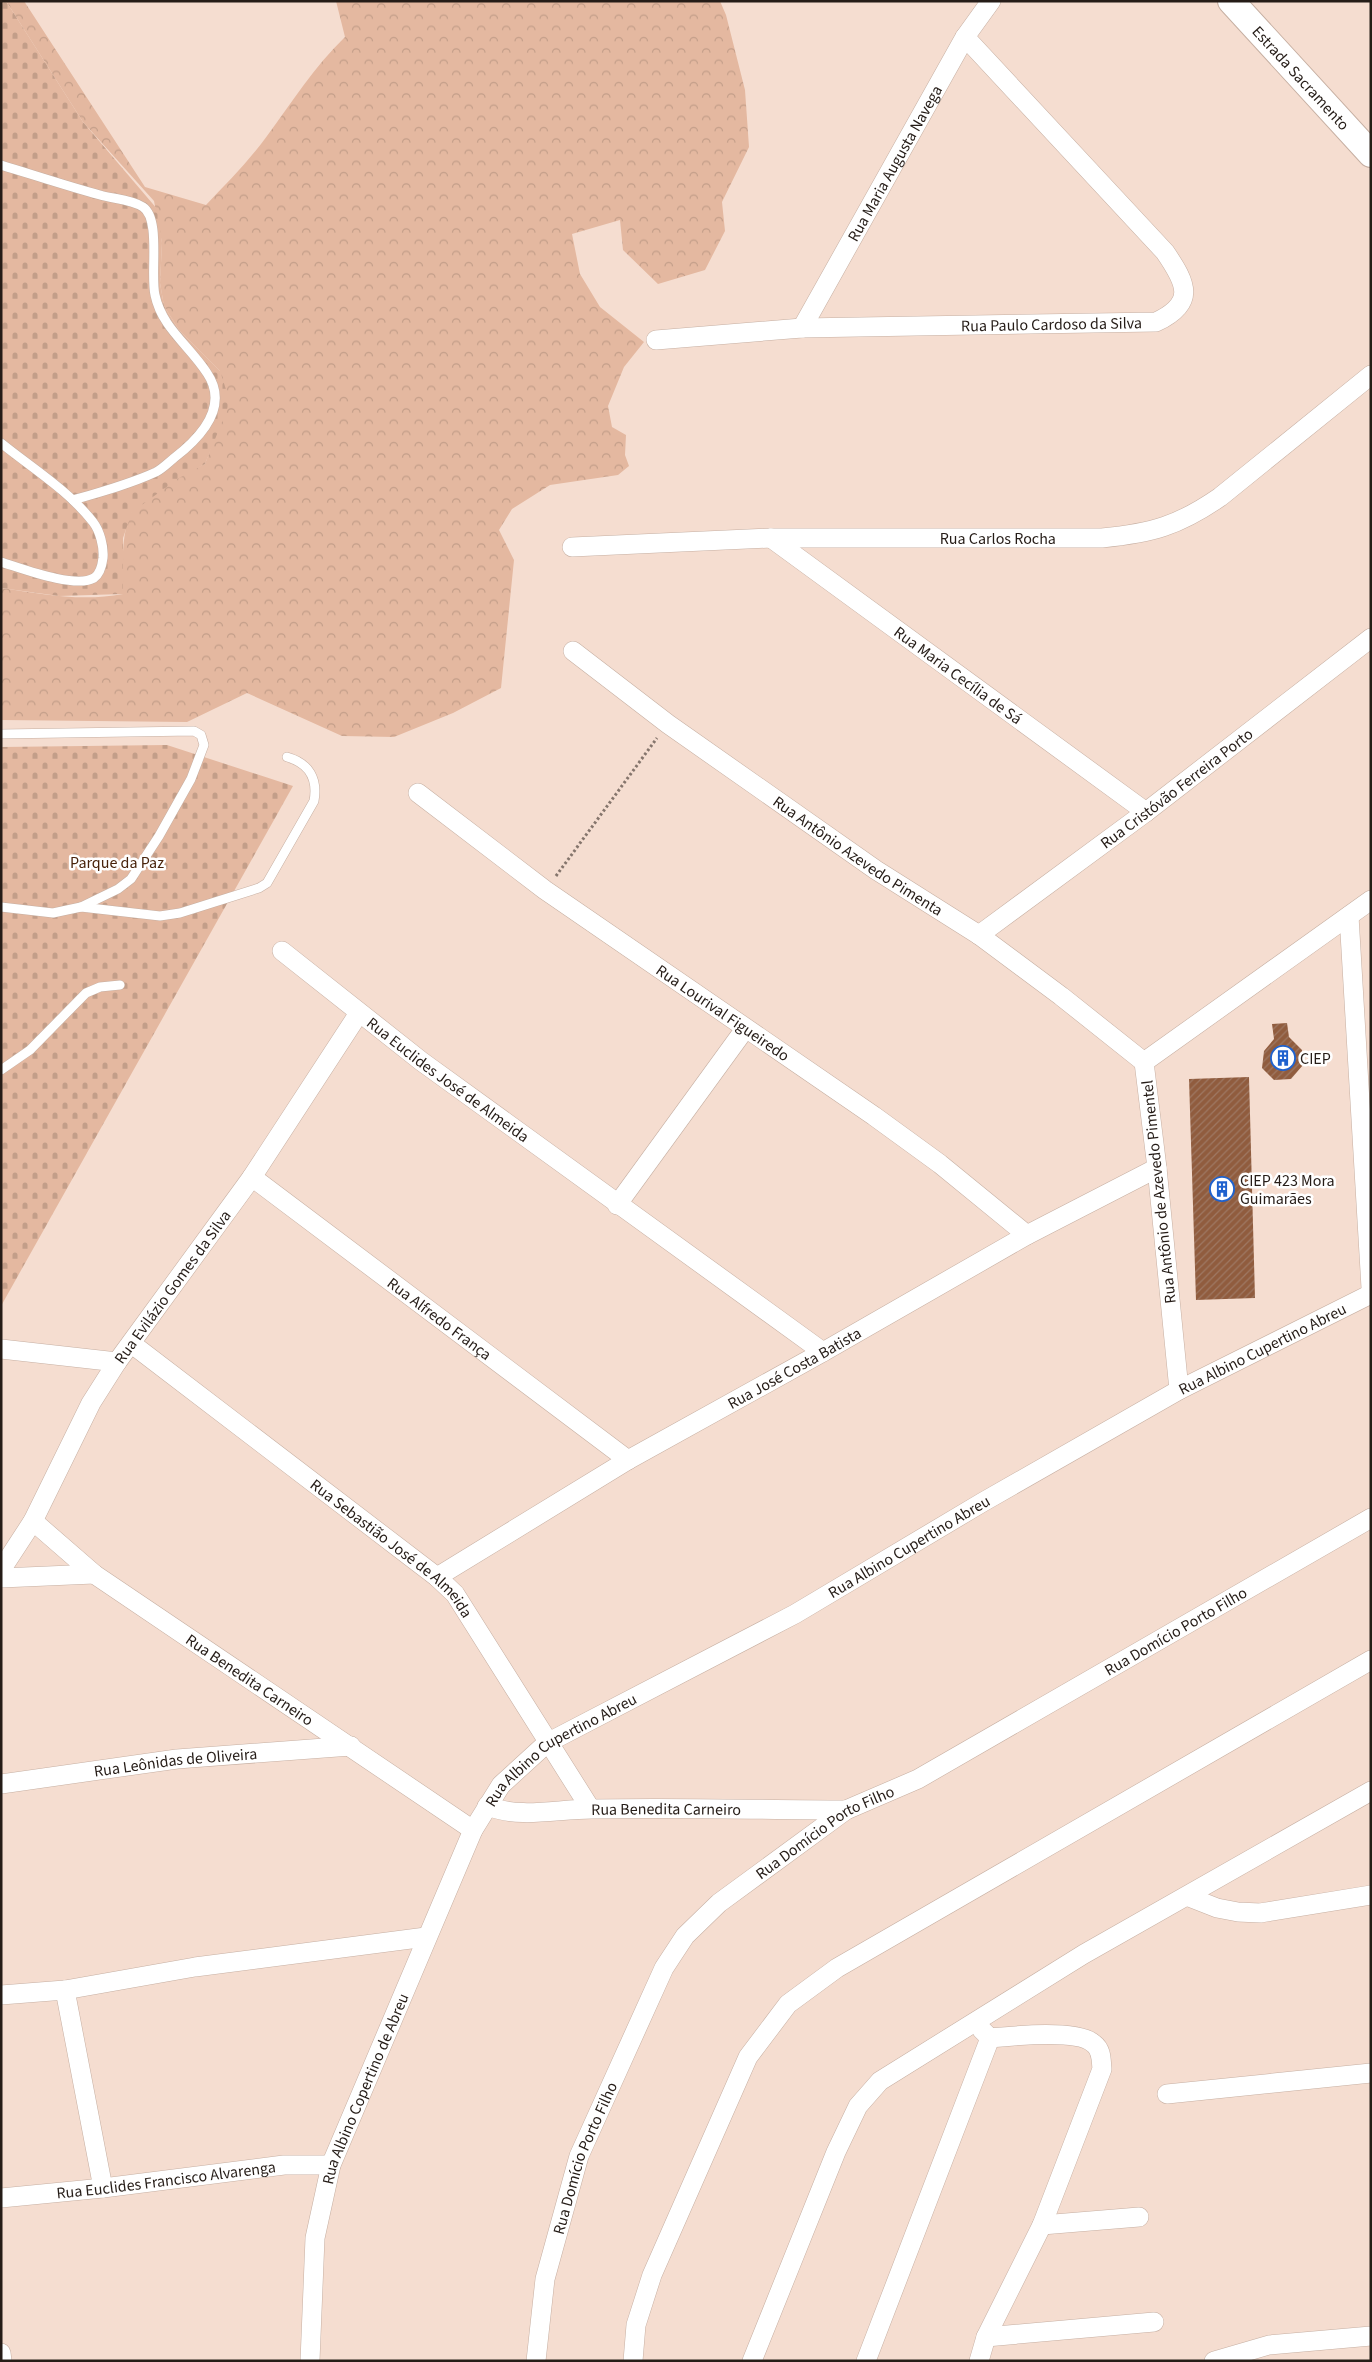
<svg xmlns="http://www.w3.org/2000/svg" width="1372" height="2362" viewBox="0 0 1372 2362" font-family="'Source Sans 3',sans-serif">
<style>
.forest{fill:url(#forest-crowns)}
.cemetery{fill:url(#cemetery-stones)}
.building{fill:url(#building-hatch)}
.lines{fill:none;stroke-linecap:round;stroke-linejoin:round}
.lane-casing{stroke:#c6afa2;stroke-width:10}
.street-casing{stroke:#c6afa2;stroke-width:20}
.secondary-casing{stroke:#c6afa2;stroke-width:28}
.path{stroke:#85756c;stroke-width:3;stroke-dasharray:2.5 2.5;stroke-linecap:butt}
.lane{stroke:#fff;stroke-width:9}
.street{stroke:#fff;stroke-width:19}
.secondary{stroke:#fff;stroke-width:26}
.labels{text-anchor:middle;stroke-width:5;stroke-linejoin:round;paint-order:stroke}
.street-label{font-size:16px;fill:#251c17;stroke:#fff}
.park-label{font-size:16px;fill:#48230b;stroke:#fff}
.poi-label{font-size:16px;fill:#251c17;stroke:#fff;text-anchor:start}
</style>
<defs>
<pattern id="forest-crowns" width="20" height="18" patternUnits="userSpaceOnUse" patternTransform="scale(1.25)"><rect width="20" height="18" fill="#e4b8a0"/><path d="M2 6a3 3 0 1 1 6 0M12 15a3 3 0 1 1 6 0" fill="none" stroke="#c39e89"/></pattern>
<pattern id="cemetery-stones" width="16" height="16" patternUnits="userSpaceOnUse" patternTransform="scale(1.25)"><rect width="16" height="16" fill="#e4b8a0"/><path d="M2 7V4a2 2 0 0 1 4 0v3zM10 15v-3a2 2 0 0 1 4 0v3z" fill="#c39e89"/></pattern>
<pattern id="building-hatch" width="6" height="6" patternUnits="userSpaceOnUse" patternTransform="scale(1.25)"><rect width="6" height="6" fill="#905c3e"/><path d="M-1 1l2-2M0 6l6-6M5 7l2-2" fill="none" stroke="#9e7863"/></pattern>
</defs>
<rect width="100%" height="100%" fill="#f5ddd0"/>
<!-- forest -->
<path class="forest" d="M6,1H24L145,187L206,205C227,183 249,161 267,136C292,102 314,67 345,37L336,1H720L726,15L745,90L749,147L722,202L725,231L705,270L658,284L623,250L620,220L572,234L580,274L600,307L644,342L624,367L608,406L612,427L626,435L625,455L629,466L618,475L550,485L512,509L499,530L514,560L501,688L453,713L394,737L342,736L247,693L187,722L1,720V588C43,594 81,602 123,594C123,564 118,514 146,493C163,481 186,473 205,464L213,442L220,371L179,330L164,306L160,283L162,243L154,201L83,122Z"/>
<!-- cemetery -->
<g class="cemetery">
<polygon points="1,1 6,1 83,122 158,210 162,243 160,283 164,306 179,330 220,371 230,402 205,464 179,478 132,512 123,538 123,594 59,596 1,588"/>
<polygon points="167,745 293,786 1,1306 1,747"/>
</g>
<!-- building -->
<g class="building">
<polygon points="1287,1023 1289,1037 1302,1050 1303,1065 1291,1079 1274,1080 1262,1068 1264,1051 1274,1039 1272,1024"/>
<polygon points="1249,1077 1255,1298 1196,1300 1189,1079"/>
</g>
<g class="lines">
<defs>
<g id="lane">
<path d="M1,165C34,175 67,186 100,195C113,199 131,199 143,207C161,219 150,274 155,295C162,328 189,345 207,373C230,407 200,438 174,458C168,463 162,469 156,472C130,484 101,492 73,500"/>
<path d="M1,443C32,468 69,491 93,522C100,531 104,547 103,558C102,566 100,574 94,578C75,589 21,568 1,562"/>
<polyline points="1,734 194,731 201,735 204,745 191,779 159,836 131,879 118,889 81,907 53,913 1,907"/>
<path d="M81,907L160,916L180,913L259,888L267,883L314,801C318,779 309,763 287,757"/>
<polyline points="1,1070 30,1050 86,993 100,987 120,985"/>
</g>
<g id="street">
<path id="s1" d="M802,328L965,37L991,1"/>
<path id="s2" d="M656,340L802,328L1156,322C1196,303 1187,284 1165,252L965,37"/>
<path id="s3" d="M771,538L1146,812"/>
<path id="s4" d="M572,547L771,538H1102C1152,533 1178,526 1220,497L1371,375"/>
<path id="s5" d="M573,651L668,724L876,870L979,935L1061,996L1144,1062"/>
<path id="s6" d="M418,793L545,890L874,1116L940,1164L1027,1235"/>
<polyline points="1349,916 1371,1288"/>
<path id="s7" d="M979,935L1146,812L1371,638"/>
<path id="s8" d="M282,951L421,1061L823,1352"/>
<path id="s9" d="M252,1177L628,1460"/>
<polyline points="617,1205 745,1029"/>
<path id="s10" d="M132,1344L437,1577L455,1594L590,1808"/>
<polyline points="1,1349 117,1362"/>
<polyline points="1179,1390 1157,1168 1144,1062 1371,900"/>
<path id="s11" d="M33,1521L94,1574L473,1830"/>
<path id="s12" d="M1,1570L33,1521L91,1403L117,1362L252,1177L359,1013"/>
<path id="s13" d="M437,1577L628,1460L823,1352L1027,1235L1157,1168"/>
<polyline points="1,1578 94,1574"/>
<path id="s14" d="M1,1784L177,1759L351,1746"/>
<path id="s15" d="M487,1806C522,1819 556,1809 592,1809C677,1807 762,1810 846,1810"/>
<polyline points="1189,1897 1217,1908 1238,1912 1260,1913 1371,1895"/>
<polyline points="65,1990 103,2188"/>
<polyline points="1,1995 65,1990 195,1967 426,1937"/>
<polyline points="1167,2094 1371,2073"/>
<path id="s16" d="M1,2198L103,2188L284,2165H331"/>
<polyline points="1042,2225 1139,2217"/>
<polyline points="986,2337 1154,2322"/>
<polyline points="1,2353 2,2361"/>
<path id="s17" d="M310,2361L315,2238L331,2165L473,1830L501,1785L547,1743L795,1614L983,1502L1179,1390L1371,1294"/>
<path id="s18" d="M536,2361L545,2279L579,2156L664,1968L685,1936L719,1903L846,1810L918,1779L1371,1518"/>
<polyline points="633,2361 636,2325 652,2275 748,2057 788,2004 837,1968 1371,1660"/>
<polyline points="752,2361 836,2152 858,2106 880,2081 1084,1954 1371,1791"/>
<polyline points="866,2361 990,2038 982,2030"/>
<path d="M979,2361L986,2337L1042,2225L1102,2069C1101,2060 1102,2050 1094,2044C1079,2029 1011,2036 990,2038"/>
<polyline points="1214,2361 1269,2345 1371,2336"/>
</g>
<g id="secondary">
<path id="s19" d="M1231,1L1371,154"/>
</g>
</defs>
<!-- lane casing -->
<use href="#lane" class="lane-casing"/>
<!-- street casing -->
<use href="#street" class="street-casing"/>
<!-- secondary casing -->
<use href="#secondary" class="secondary-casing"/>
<!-- path -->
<polyline class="path" points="556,876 657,738"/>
<!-- lane -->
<use href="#lane" class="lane"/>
<!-- street -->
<use href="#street" class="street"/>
<!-- secondary -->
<use href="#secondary" class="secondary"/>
</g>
<!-- icons -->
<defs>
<symbol id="building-ring" viewBox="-11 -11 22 22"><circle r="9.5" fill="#fff" stroke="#1f62ce" stroke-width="1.5"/><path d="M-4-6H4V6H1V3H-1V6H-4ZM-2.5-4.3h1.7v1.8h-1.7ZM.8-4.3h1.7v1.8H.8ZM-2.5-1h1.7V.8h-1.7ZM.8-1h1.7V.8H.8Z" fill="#1f62ce"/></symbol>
</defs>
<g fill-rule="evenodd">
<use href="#building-ring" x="1269" y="1044" width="28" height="28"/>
<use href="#building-ring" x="1208" y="1175" width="28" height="28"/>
</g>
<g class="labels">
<!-- street labels -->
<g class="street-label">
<text dy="6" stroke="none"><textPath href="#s19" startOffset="104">Estrada Sacramento</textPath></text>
<text dy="6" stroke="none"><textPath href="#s1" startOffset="189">Rua Maria Augusta Navega</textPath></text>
<text dy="6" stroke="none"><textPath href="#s2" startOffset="396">Rua Paulo Cardoso da Silva</textPath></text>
<text dy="6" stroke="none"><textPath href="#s4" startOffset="426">Rua Carlos Rocha</textPath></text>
<text dy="6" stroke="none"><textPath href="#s3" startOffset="232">Rua Maria Cecília de Sá</textPath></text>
<text dy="6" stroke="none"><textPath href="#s7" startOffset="246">Rua Cristóvão Ferreira Porto</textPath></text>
<text dy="6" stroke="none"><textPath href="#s5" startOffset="351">Rua Antônio Azevedo Pimenta</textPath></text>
<text dy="6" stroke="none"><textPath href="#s6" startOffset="376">Rua Lourival Figueiredo</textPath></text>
<text dy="6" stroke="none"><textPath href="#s8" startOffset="210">Rua Euclides José de Almeida</textPath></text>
<text transform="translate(1158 1192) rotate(-96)" y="6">Rua Antônio de Azevedo Pimentel</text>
<text dy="6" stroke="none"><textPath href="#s12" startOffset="332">Rua Evilázio Gomes da Silva</textPath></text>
<text dy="6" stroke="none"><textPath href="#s9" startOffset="235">Rua Alfredo França</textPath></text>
<text dy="6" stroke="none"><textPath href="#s17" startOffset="1494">Rua Albino Cupertino Abreu</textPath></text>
<text dy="6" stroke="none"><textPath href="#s13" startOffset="414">Rua José Costa Batista</textPath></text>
<text dy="6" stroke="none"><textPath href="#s17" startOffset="1089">Rua Albino Cupertino Abreu</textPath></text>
<text dy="6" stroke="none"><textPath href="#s10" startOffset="331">Rua Sebastião José de Almeida</textPath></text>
<text dy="6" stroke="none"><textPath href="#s18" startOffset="1035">Rua Domício Porto Filho</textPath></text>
<text dy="6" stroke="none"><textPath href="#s11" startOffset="269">Rua Benedita Carneiro</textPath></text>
<text dy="6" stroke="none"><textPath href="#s17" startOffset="684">Rua Albino Cupertino Abreu</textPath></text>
<text dy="6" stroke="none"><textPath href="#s14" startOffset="176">Rua Leônidas de Oliveira</textPath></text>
<text dy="6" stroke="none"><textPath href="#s15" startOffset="180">Rua Benedita Carneiro</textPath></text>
<text dy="6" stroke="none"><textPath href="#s18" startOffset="630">Rua Domício Porto Filho</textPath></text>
<text dy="6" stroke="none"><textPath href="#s17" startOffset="281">Rua Albino Copertino de Abreu</textPath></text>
<text dy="6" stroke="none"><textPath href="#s18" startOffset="210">Rua Domício Porto Filho</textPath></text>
<text dy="6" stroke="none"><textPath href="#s16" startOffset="166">Rua Euclides Francisco Alvarenga</textPath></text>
</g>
<!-- park labels -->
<g class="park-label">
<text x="117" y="868">Parque da Paz</text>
</g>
<!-- poi labels -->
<g class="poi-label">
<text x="1300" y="1064">CIEP</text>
<text x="1240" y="1186">CIEP 423 Mora<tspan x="1240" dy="18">Guimarães</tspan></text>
</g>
</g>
<!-- border -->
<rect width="1372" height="2362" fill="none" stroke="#251c17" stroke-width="5"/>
</svg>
